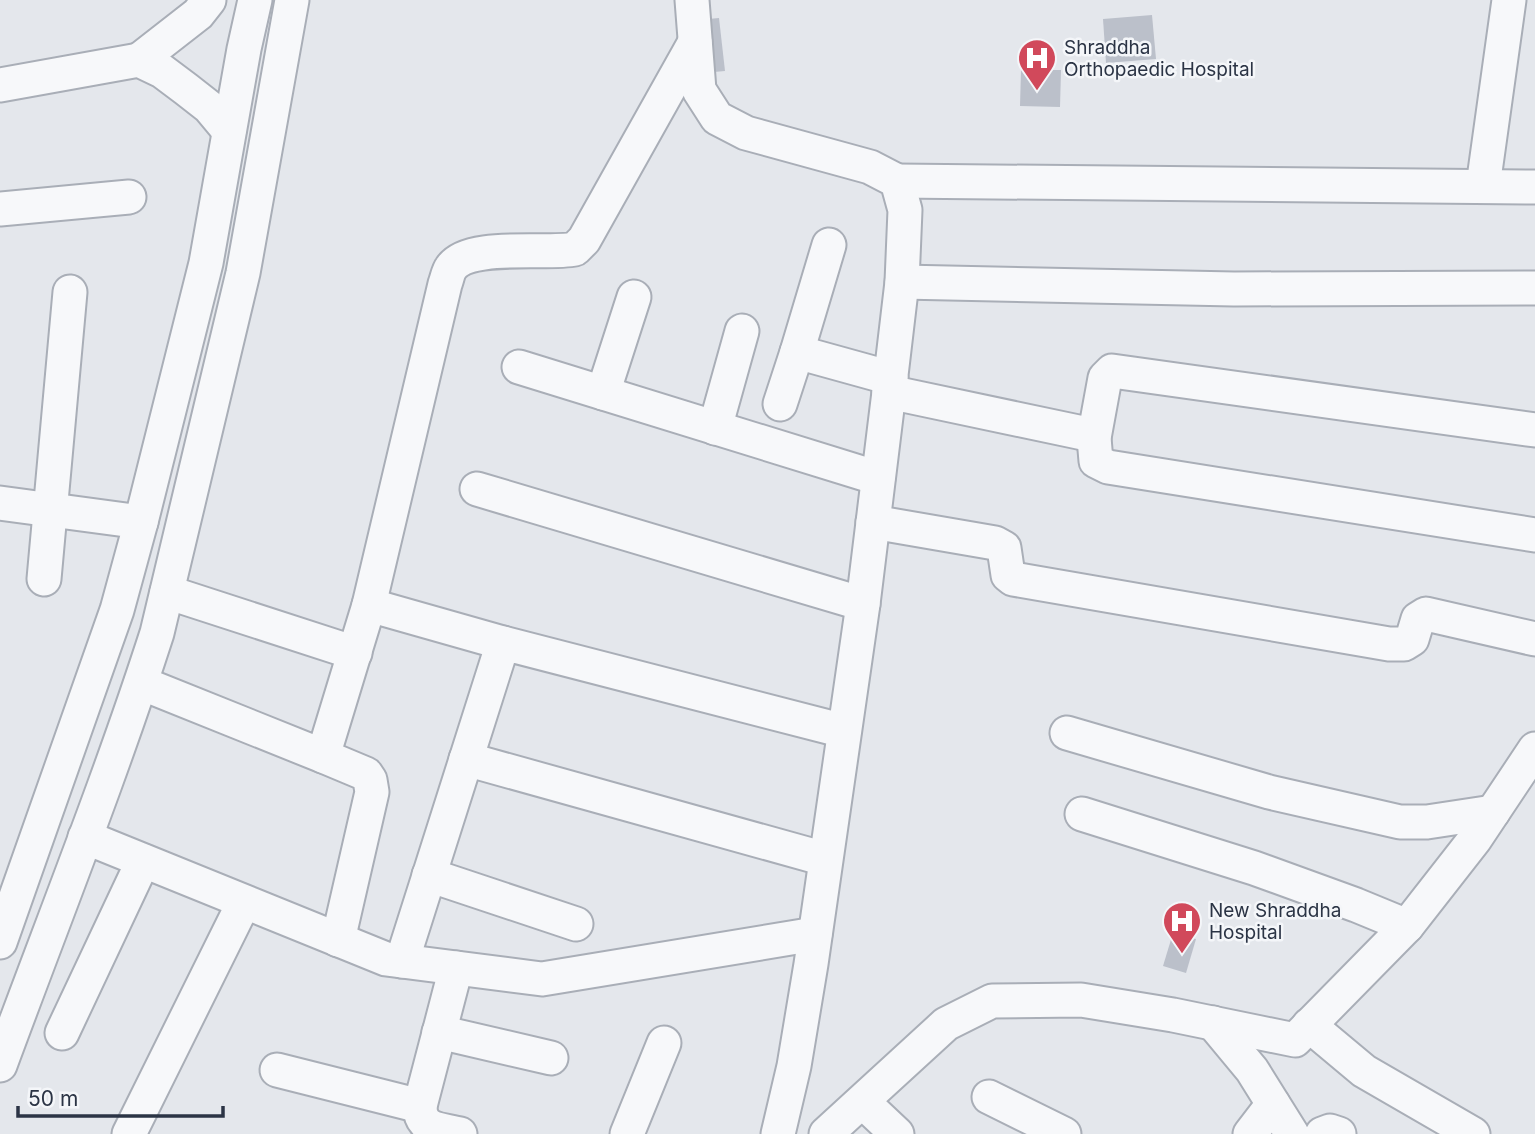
<svg xmlns="http://www.w3.org/2000/svg" width="1535" height="1134" viewBox="0 0 1535 1134" font-family="Inter,sans-serif">
<style>
.building{fill:#bbc0ca}
.lines{fill:none;stroke-linecap:round;stroke-linejoin:round}
.minor-casing{stroke:#a9aeb7;stroke-width:37}
.minor{stroke:#f7f8fa;stroke-width:33}
.labels{text-anchor:middle;stroke-width:5;stroke-linejoin:round;paint-order:stroke}
.poi-label{font-size:19px;fill:#2b3445;stroke:#f4f6f9;text-anchor:start}
</style>
<rect width="100%" height="100%" fill="#e4e7ec"/>
<!-- building -->
<g class="building">
<polygon points="1152,15 1156,59 1106,63 1103,19"/>
<polygon points="719,18 725,71 703,73 697,20"/>
<polygon points="1021,70 1061,70 1060,107 1020,106"/>
<polygon points="1173,933 1196,939 1186,973 1163,966"/>
</g>
<g class="lines">
<defs>
<g id="minor">
<polyline points="692,0 699,90 717,118 746,133 870,167 897,181 905,210 902,282 889,392 863,604 811,964 794,1066 778,1134"/>
<polyline points="139,60 198,14 209,0"/>
<polyline points="0,85 139,60 162,71 186,89 209,107 229,131"/>
<polyline points="897,181 1535,187"/>
<polyline points="1483,186 1509,0"/>
<polyline points="0,209 129,197"/>
<polyline points="829,245 797,352 891,378"/>
<polyline points="902,282 1234,289 1535,288"/>
<polyline points="519,367 878,478"/>
<polyline points="889,392 1083,433 1094,438"/>
<polyline points="603,393 634,297"/>
<polyline points="780,404 797,352"/>
<polyline points="715,428 742,331"/>
<polyline points="1535,430 1112,371 1105,378 1094,438 1096,461 1108,467 1535,535"/>
<polyline points="477,489 863,604"/>
<polyline points="0,503 141,522"/>
<polyline points="873,522 995,543 1004,548 1008,575 1013,579 1389,644 1404,644 1412,639 1418,619 1426,614 1535,639"/>
<polyline points="44,579 70,292"/>
<polyline points="167,592 355,653"/>
<polyline points="369,605 503,643"/>
<path d="M141,683L323,756L369,605L445,284C447,279 448,272 451,268C468,242 546,255 575,249L584,240L695,42"/>
<polyline points="1067,733 1269,792 1400,822 1427,822 1493,812"/>
<polyline points="323,756 366,774 370,780 372,792 338,940"/>
<polyline points="466,759 825,859"/>
<polyline points="1082,814 1254,868 1356,905 1407,926"/>
<polyline points="85,837 386,959 542,979 815,934"/>
<polyline points="429,875 576,924"/>
<polyline points="0,942 117,610 141,522 206,263 244,49 255,0"/>
<polyline points="402,961 503,643 844,731"/>
<path d="M456,968L420,1106C420,1131 441,1129 460,1134"/>
<polyline points="1213,1023 1252,1070 1292,1134"/>
<polyline points="1309,1025 1364,1071 1473,1134"/>
<polyline points="439,1032 551,1058"/>
<polyline points="62,1033 143,861"/>
<path d="M0,1065C53,921 110,779 157,633L243,273L292,0"/>
<polyline points="277,1070 420,1106"/>
<polyline points="989,1097 1064,1134"/>
<polyline points="863,1102 897,1134"/>
<polyline points="129,1134 244,902"/>
<polyline points="627,1134 664,1043"/>
<polyline points="826,1134 946,1024 992,1001 1081,1000 1173,1015 1295,1040 1407,926 1475,839 1535,749"/>
<polyline points="1250,1134 1273,1104"/>
<polyline points="1322,1134 1330,1131 1339,1134"/>
</g>
</defs>
<!-- minor casing -->
<use href="#minor" class="minor-casing"/>
<!-- minor -->
<use href="#minor" class="minor"/>
</g>
<!-- icons -->
<defs>
<symbol id="hospital-pin" viewBox="-11 -11 22 30"><path d="M0 17L-7.5 6A9.5 9.5 0 1 1 7.5 6Z" fill="#d1495b" stroke="#f4f6f9"/><path d="M-5-5h3v3.5h4V-5h3V5h-3V1.5h-4V5h-3Z" fill="#fff"/></symbol>
</defs>
<g fill-rule="evenodd">
<use href="#hospital-pin" x="1015" y="36" width="44" height="60"/>
<use href="#hospital-pin" x="1160" y="899" width="44" height="60"/>
</g>
<g class="labels">
<!-- poi labels -->
<g class="poi-label">
<text x="1064" y="54">Shraddha<tspan x="1064" dy="22">Orthopaedic Hospital</tspan></text>
<text x="1209" y="917">New Shraddha<tspan x="1209" dy="22">Hospital</tspan></text>
</g>
</g>
<!-- scale -->
<path d="M18 1106v10h205v-10" fill="none" stroke="#2b3445" stroke-width="3.5"/>
<text x="28" y="1106" font-size="21" fill="#2b3445" stroke="#f4f6f9" stroke-width="5" paint-order="stroke">50 m</text>
</svg>
